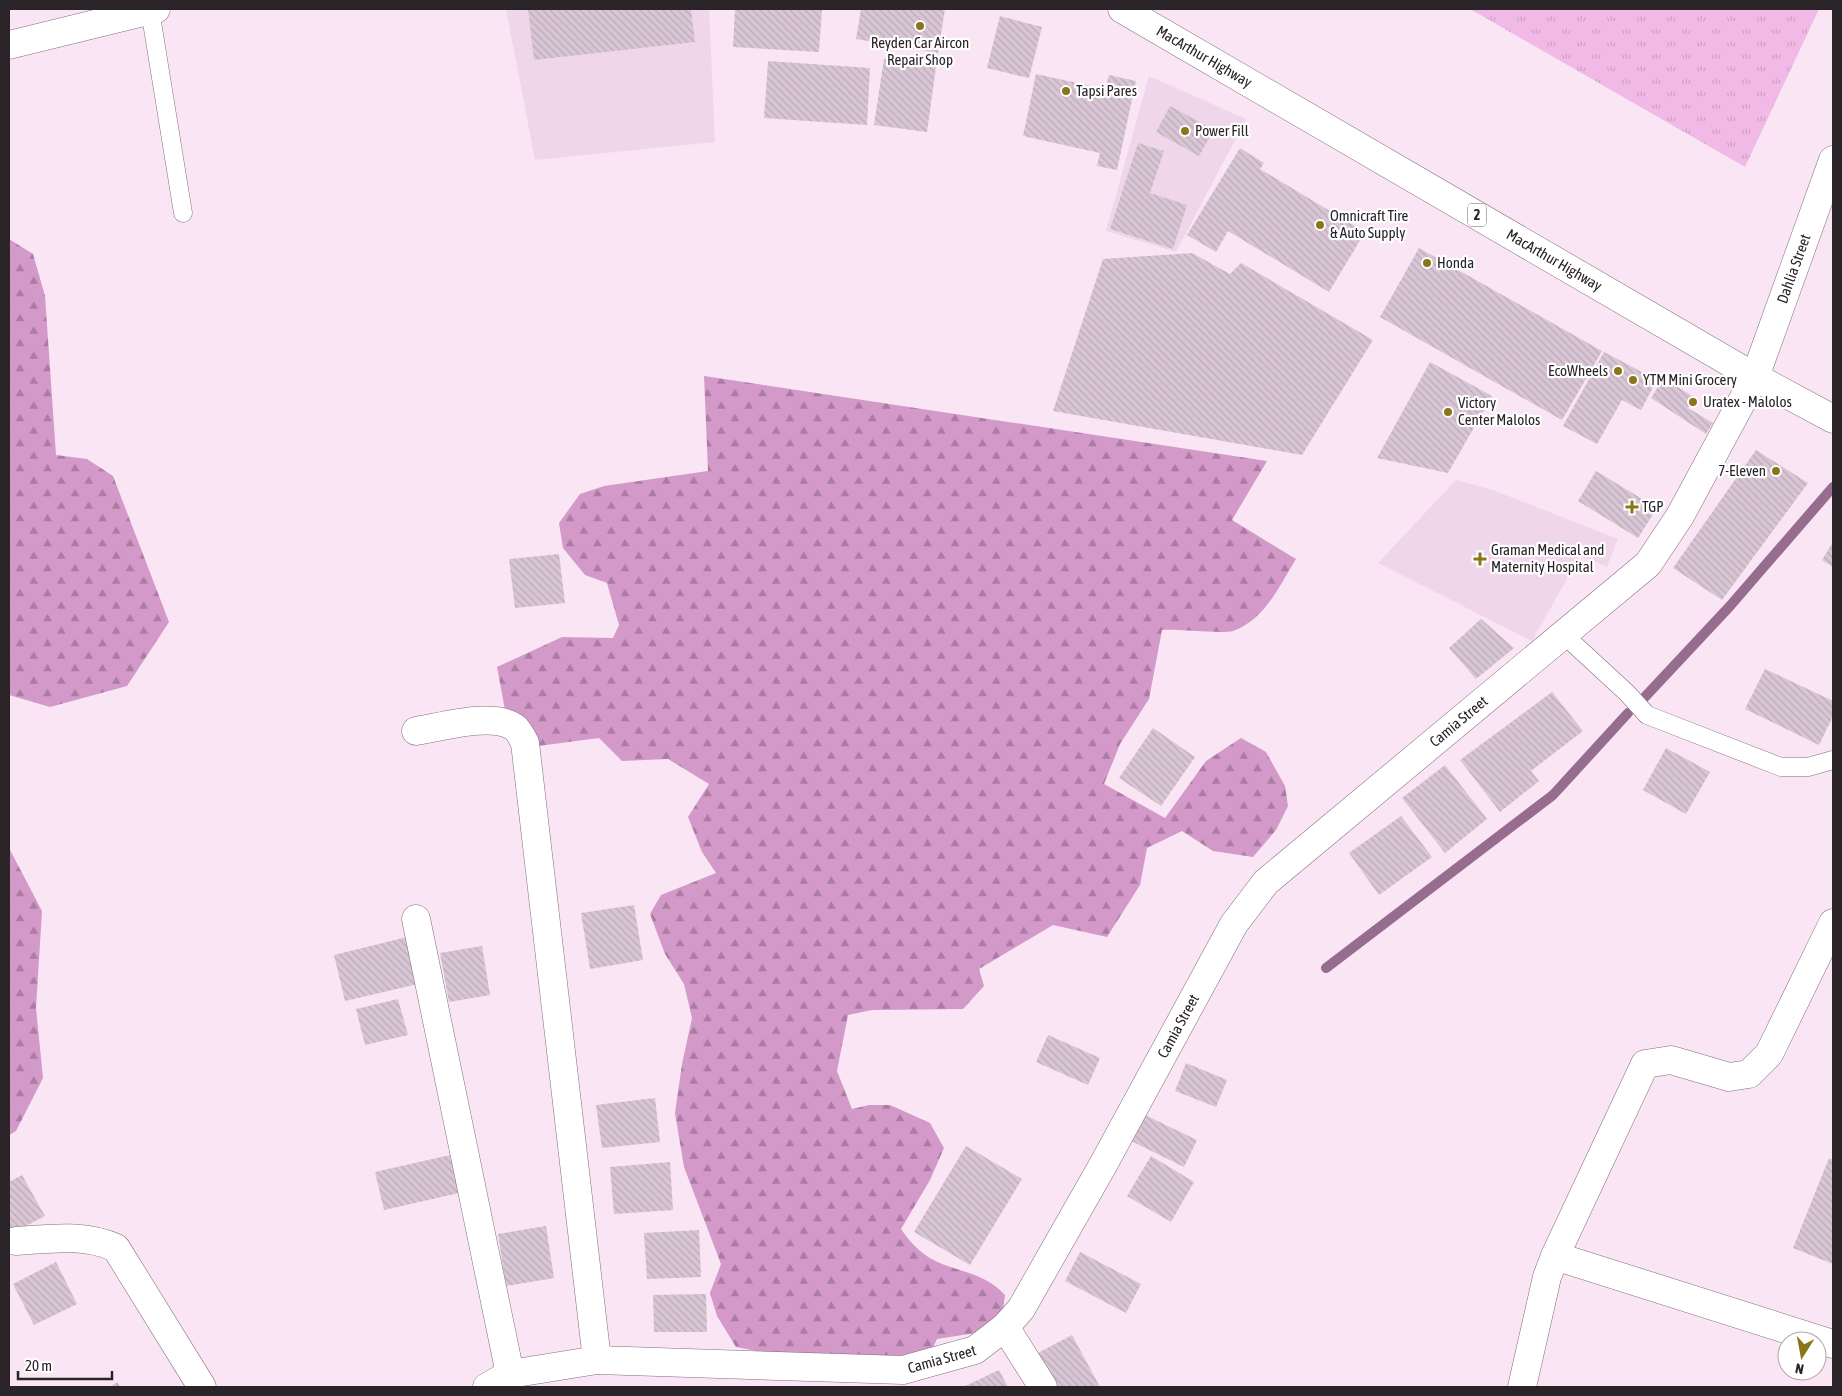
<svg xmlns="http://www.w3.org/2000/svg" width="1842" height="1396" viewBox="0 0 1842 1396" font-family="'Asap Condensed',sans-serif">
<style>
.built{fill:#f0d6ea}
.grass{fill:url(#grass-tufts)}
.forest{fill:url(#forest-firs)}
.lines{fill:none;stroke-linecap:round;stroke-linejoin:round}
.stream{stroke:#976d8f;stroke-width:10}
.building{fill:url(#building-back-hatch)}
.lane-casing{stroke:#806e7c;stroke-width:19}
.street-casing{stroke:#806e7c;stroke-width:29}
.secondary-casing{stroke:#806e7c;stroke-width:29}
.highway-casing{stroke:#806e7c;stroke-width:29}
.lane{stroke:#fff;stroke-width:18}
.street{stroke:#fff;stroke-width:28}
.secondary{stroke:#fff;stroke-width:28}
.highway{stroke:#fff;stroke-width:28}
.poi-dot{fill:#897619;stroke:#fff;stroke-width:2}
.labels{text-anchor:middle;stroke-width:4.5;stroke-linejoin:round;paint-order:stroke}
.shield{fill:#fff;stroke:#6a6568;stroke-width:1}
.shield-label{font-size:14px;font-weight:bold;fill:#2a2328}
.poi-label{font-size:15px;fill:#2a2328;stroke:#fff;text-anchor:start}
.street-label{font-size:15px;fill:#2a2328;stroke:#fff}
</style>
<defs>
<pattern id="grass-tufts" width="24" height="20" patternUnits="userSpaceOnUse" patternTransform="scale(1.25)"><rect width="24" height="20" fill="#f1bae6"/><path d="M3 7l-1-3M5 7V3M7 7l1-3M15 17l-1-3M17 17v-4M19 17l1-3" fill="none" stroke="#cfa0c5"/></pattern>
<pattern id="forest-firs" width="22" height="20" patternUnits="userSpaceOnUse" patternTransform="scale(1.25)"><rect width="22" height="20" fill="#d399c8"/><path d="M5 1l3.5 6h-7zM16 11l3.5 6h-7z" fill="#ab7ca2"/></pattern>
<pattern id="building-back-hatch" width="6" height="6" patternUnits="userSpaceOnUse" patternTransform="scale(1.25)"><rect width="6" height="6" fill="#d9c6d5"/><path d="M-1 5l2 2M0 0l6 6M5-1l2 2" fill="none" stroke="#baaab7"/></pattern>
</defs>
<rect width="100%" height="100%" fill="#f9e5f4"/>
<!-- built -->
<g class="built">
<polygon points="506,9 709,9 715,142 535,160"/>
<polygon points="1149,76 1246,119 1176,252 1106,231"/>
<polygon points="1456,480 1493,490 1618,539 1607,567 1580,556 1532,641 1378,563"/>
</g>
<!-- grass -->
<polygon class="grass" points="1470,9 1819,9 1745,167"/>
<!-- forest -->
<g class="forest">
<polygon points="9,239 33,254 45,296 56,455 87,459 113,476 169,622 127,686 50,707 9,695"/>
<path d="M704,376L1267,461L1232,520L1296,559C1279,586 1265,620 1233,631C1223,634 1177,629 1162,630L1149,699L1120,744L1104,784L1165,818L1206,761L1241,738L1266,752L1285,786L1288,806L1276,830L1253,857L1213,851L1182,831L1147,848L1140,885L1107,937L1053,925L979,969L984,986L963,1009L872,1010L848,1015L837,1071L852,1109L869,1105H890L930,1123L944,1148L930,1180L901,1229C906,1236 912,1244 919,1250C944,1273 980,1267 1005,1295L1003,1310L975,1333L937,1339L930,1354L884,1362L772,1354L736,1347L717,1316L710,1293L721,1264L684,1167L675,1113L682,1064L692,1018L684,984L665,954L650,914L661,895L716,873L702,852L688,817L709,784L668,759L622,761L599,738L538,746L506,715L497,667L562,637L613,638L619,625L607,583L585,575L563,548L559,523L580,494L604,486L708,471Z"/>
<polygon points="9,848 42,911 36,1008 43,1078 16,1131 9,1135"/>
</g>
<g class="lines">
<!-- stream -->
<g class="stream">
<polyline points="1643,699 1730,606 1833,487"/>
<polyline points="1326,968 1553,795 1628,713"/>
</g>
</g>
<!-- building -->
<g class="building">
<polygon points="528,9 691,9 695,42 534,60"/>
<polygon points="735,9 822,9 819,52 733,47"/>
<polygon points="861,9 945,9 938,53 856,39"/>
<polygon points="1000,16 1042,27 1029,78 987,68"/>
<polygon points="884,59 936,67 927,132 874,125"/>
<polygon points="768,61 870,68 867,125 764,118"/>
<polygon points="1036,74 1105,89 1109,75 1136,81 1117,170 1097,166 1100,153 1023,136"/>
<polygon points="1170,106 1214,130 1199,156 1156,132"/>
<polygon points="1138,143 1164,151 1150,193 1187,205 1173,249 1110,229"/>
<polygon points="1240,148 1264,163 1260,169 1365,232 1329,292 1228,231 1216,252 1187,235"/>
<polygon points="1419,248 1602,351 1562,420 1380,317"/>
<polygon points="1192,253 1230,274 1241,263 1373,340 1302,455 1053,411 1103,259"/>
<polygon points="1604,352 1657,380 1641,410 1622,400 1597,444 1563,426"/>
<polygon points="1430,362 1492,396 1448,473 1377,458"/>
<polygon points="1661,382 1667,387 1670,382 1695,398 1688,408 1713,423 1706,434 1651,398"/>
<polygon points="1756,450 1808,483 1722,600 1673,568"/>
<polygon points="1596,471 1657,508 1638,538 1578,501"/>
<polygon points="1833,542 1833,567 1822,560"/>
<polygon points="559,554 565,603 515,608 509,559"/>
<polygon points="1481,619 1514,648 1476,679 1449,648"/>
<polygon points="1765,669 1833,701 1833,716 1819,745 1745,709"/>
<polygon points="1552,692 1583,731 1531,771 1539,781 1500,812 1460,760"/>
<polygon points="1153,728 1195,757 1161,806 1119,778"/>
<polygon points="1666,748 1710,772 1686,814 1643,790"/>
<polygon points="1445,765 1487,819 1445,853 1402,798"/>
<polygon points="1401,816 1432,857 1379,895 1349,853"/>
<polygon points="634,905 643,960 590,969 581,913"/>
<polygon points="407,937 418,984 345,1001 334,955"/>
<polygon points="482,946 490,995 449,1002 440,953"/>
<polygon points="398,999 408,1035 365,1045 356,1009"/>
<polygon points="1048,1035 1100,1058 1088,1085 1036,1062"/>
<polygon points="1186,1063 1227,1080 1216,1107 1175,1091"/>
<polygon points="655,1098 660,1142 602,1148 596,1105"/>
<polygon points="1145,1115 1197,1140 1184,1167 1131,1141"/>
<polygon points="966,1146 1022,1179 970,1265 914,1232"/>
<polygon points="450,1155 459,1193 384,1210 375,1172"/>
<polygon points="1151,1156 1194,1182 1171,1222 1127,1196"/>
<polygon points="1829,1158 1833,1160 1833,1264 1793,1248"/>
<polygon points="670,1162 673,1210 614,1214 610,1167"/>
<polygon points="22,1175 45,1216 9,1235 9,1182"/>
<polygon points="546,1226 554,1278 506,1286 498,1234"/>
<polygon points="699,1230 701,1277 647,1279 644,1233"/>
<polygon points="1080,1252 1141,1284 1126,1313 1065,1281"/>
<polygon points="56,1262 77,1304 34,1325 13,1284"/>
<polygon points="706,1294 707,1332 654,1332 653,1295"/>
<polygon points="1072,1335 1100,1387 1050,1387 1034,1355"/>
<polygon points="999,1370 1008,1387 963,1387"/>
<polygon points="118,1382 120,1387 109,1387"/>
</g>
<g class="lines">
<defs>
<g id="lane">
<polyline points="150,10 183,213"/>
<polyline points="1563,634 1627,693 1647,715 1781,767 1808,767 1833,760"/>
</g>
<g id="street">
<polyline points="9,45 156,9"/>
<path id="s1" d="M1755,377L1833,160"/>
<path d="M416,731C442,727 492,712 514,727C519,730 522,738 525,743L597,1360"/>
<polyline points="416,919 510,1374"/>
<path d="M16,1241C50,1239 84,1233 116,1248L202,1387"/>
<polyline points="1555,1256 1833,1344"/>
<polyline points="1005,1327 1043,1387"/>
<polyline points="1522,1387 1547,1277 1555,1256 1645,1064 1671,1060 1729,1077 1749,1074 1769,1054 1833,923"/>
</g>
<g id="secondary">
<path id="s2" d="M487,1387L510,1374L597,1360L903,1370L975,1350L1005,1327L1021,1309L1103,1165L1234,924L1266,882L1648,564L1680,516L1755,377"/>
</g>
<g id="highway">
<path id="s3" d="M1122,9L1755,377L1833,419"/>
</g>
</defs>
<!-- lane casing -->
<use href="#lane" class="lane-casing"/>
<!-- street casing -->
<use href="#street" class="street-casing"/>
<!-- secondary casing -->
<use href="#secondary" class="secondary-casing"/>
<!-- highway casing -->
<use href="#highway" class="highway-casing"/>
<!-- lane -->
<use href="#lane" class="lane"/>
<!-- street -->
<use href="#street" class="street"/>
<!-- secondary -->
<use href="#secondary" class="secondary"/>
<!-- highway -->
<use href="#highway" class="highway"/>
</g>
<!-- markers -->
<g class="poi-dot">
<circle cx="920" cy="26" r="5"/>
<circle cx="1066" cy="91" r="5"/>
<circle cx="1185" cy="131" r="5"/>
<circle cx="1320" cy="225" r="5"/>
<circle cx="1427" cy="263" r="5"/>
<circle cx="1618" cy="371" r="5"/>
<circle cx="1633" cy="380" r="5"/>
<circle cx="1693" cy="402" r="5"/>
<circle cx="1448" cy="412" r="5"/>
<circle cx="1776" cy="471" r="5"/>
<path d="M1629.5 499.5h5v5h5v5h-5v5h-5v-5h-5v-5h5z"/>
<path d="M1477.5 551.5h5v5h5v5h-5v5h-5v-5h-5v-5h5z"/>
</g>
<g class="labels">
<!-- shield labels -->
<rect class="shield" x="1468" y="203.5" width="18" height="23" rx="4"/>
<g class="shield-label">
<text x="1477" y="220">2</text>
</g>
<!-- poi labels -->
<g class="poi-label">
<text x="920" y="48" text-anchor="middle">Reyden Car Aircon<tspan x="920" dy="17">Repair Shop</tspan></text>
<text x="1076" y="96">Tapsi Pares</text>
<text x="1195" y="136">Power Fill</text>
<text x="1330" y="221">Omnicraft Tire<tspan x="1330" dy="17">&amp; Auto Supply</tspan></text>
<text x="1437" y="268">Honda</text>
<text x="1608" y="376" text-anchor="end">EcoWheels</text>
<text x="1643" y="385">YTM Mini Grocery</text>
<text x="1703" y="407">Uratex - Malolos</text>
<text x="1458" y="408">Victory<tspan x="1458" dy="17">Center Malolos</tspan></text>
<text x="1766" y="476" text-anchor="end">7-Eleven</text>
<text x="1642" y="512">TGP</text>
<text x="1491" y="555">Graman Medical and<tspan x="1491" dy="17">Maternity Hospital</tspan></text>
</g>
<!-- street labels -->
<g class="street-label">
<text dy="5" stroke="none"><textPath href="#s3" startOffset="95">MacArthur Highway</textPath></text>
<text dy="5" stroke="none"><textPath href="#s3" startOffset="500">MacArthur Highway</textPath></text>
<text dy="5" stroke="none"><textPath href="#s1" startOffset="115">Dahlia Street</textPath></text>
<text dy="5" stroke="none"><textPath href="#s2" startOffset="1301">Camia Street</textPath></text>
<text dy="5" stroke="none"><textPath href="#s2" startOffset="881">Camia Street</textPath></text>
<text dy="5" stroke="none"><textPath href="#s2" startOffset="461">Camia Street</textPath></text>
</g>
</g>
<!-- border -->
<rect width="1842" height="1396" fill="none" stroke="#2a2328" stroke-width="20"/>
<!-- north arrow -->
<g transform="translate(1802 1356) rotate(191)"><circle r="24" fill="#ffffff" stroke="#aaa7a9"/>
<path d="M0-4L9 19L0 12L-9 19Z" fill="#897619"/>
<text y="-8" font-size="14" font-weight="bold" text-anchor="middle" fill="#2a2328">N</text>
</g>
<!-- scale -->
<path d="M18 1371v8h94v-8" fill="none" stroke="#2a2328" stroke-width="2.5"/>
<text x="25" y="1371" font-size="15" fill="#2a2328" stroke="#ffffff" stroke-width="4" paint-order="stroke">20 m</text>
</svg>
